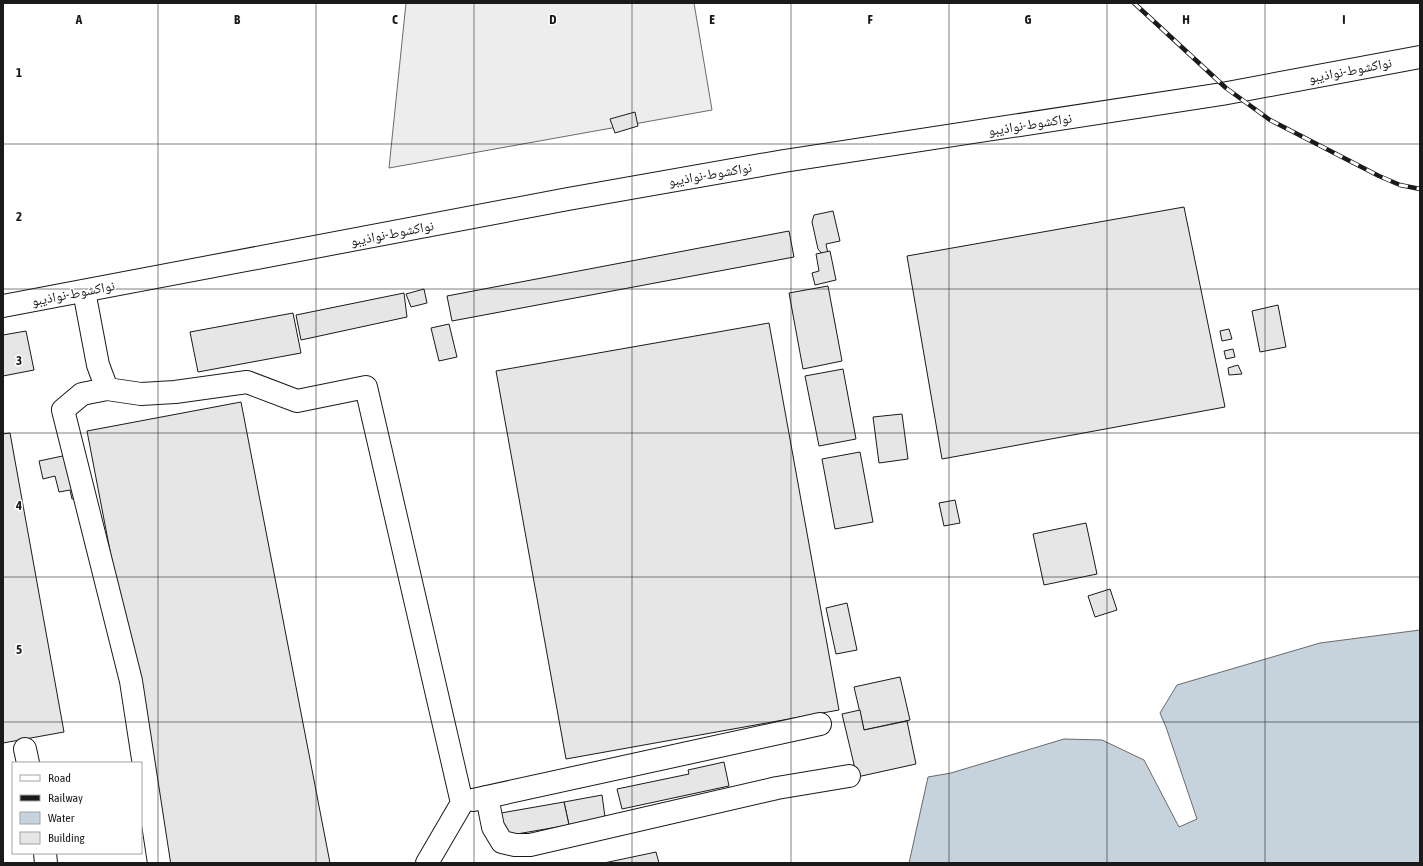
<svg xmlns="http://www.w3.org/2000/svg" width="1423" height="866" viewBox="0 0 1423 866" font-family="'Asap Condensed','Noto Naskh Arabic',sans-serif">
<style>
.parking{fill:#ededed;stroke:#6a6a6a}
.water{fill:#c6d2dc;stroke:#6a6a6a}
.building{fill:#e6e6e6;stroke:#1a1a1a}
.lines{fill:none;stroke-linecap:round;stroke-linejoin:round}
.minor-casing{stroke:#1a1a1a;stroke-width:24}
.major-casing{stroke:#1a1a1a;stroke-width:24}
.minor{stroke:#fff;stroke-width:22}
.major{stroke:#fff;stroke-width:22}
.rail-casing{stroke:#1a1a1a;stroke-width:4.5}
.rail{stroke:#fff;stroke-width:3;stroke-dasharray:9;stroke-linecap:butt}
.grid{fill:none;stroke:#1a1a1a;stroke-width:1;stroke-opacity:0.55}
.labels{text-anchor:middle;stroke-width:3;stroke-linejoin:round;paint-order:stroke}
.street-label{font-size:14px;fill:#1a1a1a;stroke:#fff}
.grid-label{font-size:13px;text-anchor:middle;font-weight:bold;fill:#1a1a1a;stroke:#fff;stroke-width:3;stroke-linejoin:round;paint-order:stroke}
</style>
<rect width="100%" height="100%" fill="#fff"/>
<!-- parking -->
<polygon class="parking" points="406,3 694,3 712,110 389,168"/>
<!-- water -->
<polygon class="water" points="1420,630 1420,863 909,863 928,777 951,773 1064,739 1102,740 1144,760 1179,827 1197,819 1166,727 1160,713 1177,685 1320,643"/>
<!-- building -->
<g class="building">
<polygon points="635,112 638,126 615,133 610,119"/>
<polygon points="1184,207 1225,407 942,459 907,256"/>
<polygon points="833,211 840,241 826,244 828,254 823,255 818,249 812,222 814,215"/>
<polygon points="789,231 794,257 452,321 447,296"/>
<polygon points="830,251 836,280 815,285 812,273 819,271 816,254"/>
<polygon points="828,286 842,361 803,369 789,293"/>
<polygon points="424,289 427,303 411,307 406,294"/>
<polygon points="404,293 407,317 301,340 296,315"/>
<polygon points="1278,305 1286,347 1260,352 1252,311"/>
<polygon points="293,313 301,353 198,372 190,332"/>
<polygon points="769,323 839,710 566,759 496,371"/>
<polygon points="449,324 457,357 439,361 431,328"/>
<polygon points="1229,329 1232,339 1222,341 1220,331"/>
<polygon points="26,331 34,370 3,376 3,335"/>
<polygon points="1233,349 1235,357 1226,359 1224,351"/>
<polygon points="1238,365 1242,374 1229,375 1228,368"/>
<polygon points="843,369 856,439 819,446 805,376"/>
<polygon points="241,402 330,863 170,863 87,431"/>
<polygon points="902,414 908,459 879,463 873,417"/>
<polygon points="10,433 64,732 3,743 3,434"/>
<polygon points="860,452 873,522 835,529 822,459"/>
<polygon points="72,454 81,497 72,499 70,490 59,492 55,476 43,479 39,461"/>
<polygon points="955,500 960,523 944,526 939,503"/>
<polygon points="1086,523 1097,574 1044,585 1033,534"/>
<polygon points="1110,589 1117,610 1095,617 1088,596"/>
<polygon points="847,603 857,650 836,654 826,608"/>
<polygon points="900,677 910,720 864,730 854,687"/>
<polygon points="860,710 864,730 907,721 916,764 857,777 842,714"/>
<polygon points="724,762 729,786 622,809 617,789 689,774 688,770"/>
<polygon points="602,795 605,817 569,825 564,802"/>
<polygon points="564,802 569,825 511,835 502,826 501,813"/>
<polygon points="656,852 659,863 604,863"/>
</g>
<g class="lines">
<defs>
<g id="minor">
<polyline points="84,291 98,365 107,389 141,394 175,392 247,382 297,401 366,387 462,803 427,863"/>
<polyline points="107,389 82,394 63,410 131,681 159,863"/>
<polyline points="25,749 28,763"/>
<polyline points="487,797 493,827 502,842 515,845 530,845 777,788 849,776"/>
<polyline points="473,800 820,724"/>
<polyline points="45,853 46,863"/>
</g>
<polyline id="major" points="3,306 568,199 784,161 1222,94 1420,57"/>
</defs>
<!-- minor casing -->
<use href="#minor" class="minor-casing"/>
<!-- major casing -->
<use href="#major" class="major-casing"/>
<!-- minor -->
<use href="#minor" class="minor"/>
<!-- major -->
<use href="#major" class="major"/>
<defs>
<polyline id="rail" points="1134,3 1226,88 1270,120 1379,176 1400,185 1420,189"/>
</defs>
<!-- rail casing -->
<use href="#rail" class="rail-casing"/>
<!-- rail -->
<use href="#rail" class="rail"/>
</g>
<!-- grid -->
<path class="grid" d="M158,3V863M316,3V863M474,3V863M632,3V863M791,3V863M949,3V863M1107,3V863M1265,3V863M3,144H1420M3,289H1420M3,433H1420M3,577H1420M3,722H1420"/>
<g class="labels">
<!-- street labels -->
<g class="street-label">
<text transform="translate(1350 70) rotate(-11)" y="5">نواكشوط-نواذيبو</text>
<text transform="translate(1030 124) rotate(-9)" y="5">نواكشوط-نواذيبو</text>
<text transform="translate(710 174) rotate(-10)" y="5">نواكشوط-نواذيبو</text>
<text transform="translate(392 233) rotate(-11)" y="5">نواكشوط-نواذيبو</text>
<text transform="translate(73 293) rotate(-11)" y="5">نواكشوط-نواذيبو</text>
</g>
</g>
<g class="grid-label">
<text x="79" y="24">A</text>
<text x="237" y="24">B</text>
<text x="395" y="24">C</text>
<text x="553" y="24">D</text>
<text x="712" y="24">E</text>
<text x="870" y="24">F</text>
<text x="1028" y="24">G</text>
<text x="1186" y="24">H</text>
<text x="1344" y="24">I</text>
<text x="19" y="77">1</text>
<text x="19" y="221">2</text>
<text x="19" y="365">3</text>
<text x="19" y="510">4</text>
<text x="19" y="654">5</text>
</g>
<!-- border -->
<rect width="1423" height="866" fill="none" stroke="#1a1a1a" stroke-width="8"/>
<!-- legend -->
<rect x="12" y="762" width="130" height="92" fill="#ffffff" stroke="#a3a3a3"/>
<rect x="20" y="775" width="20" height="6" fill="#ffffff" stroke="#a3a3a3"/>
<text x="48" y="782" font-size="12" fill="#1a1a1a">Road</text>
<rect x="20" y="795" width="20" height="6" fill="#1a1a1a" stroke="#a3a3a3"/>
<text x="48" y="802" font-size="12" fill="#1a1a1a">Railway</text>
<rect x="20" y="812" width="20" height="12" fill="#c6d2dc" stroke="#a3a3a3"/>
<text x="48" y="822" font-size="12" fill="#1a1a1a">Water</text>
<rect x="20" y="832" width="20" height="12" fill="#e6e6e6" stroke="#a3a3a3"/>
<text x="48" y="842" font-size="12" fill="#1a1a1a">Building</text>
</svg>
